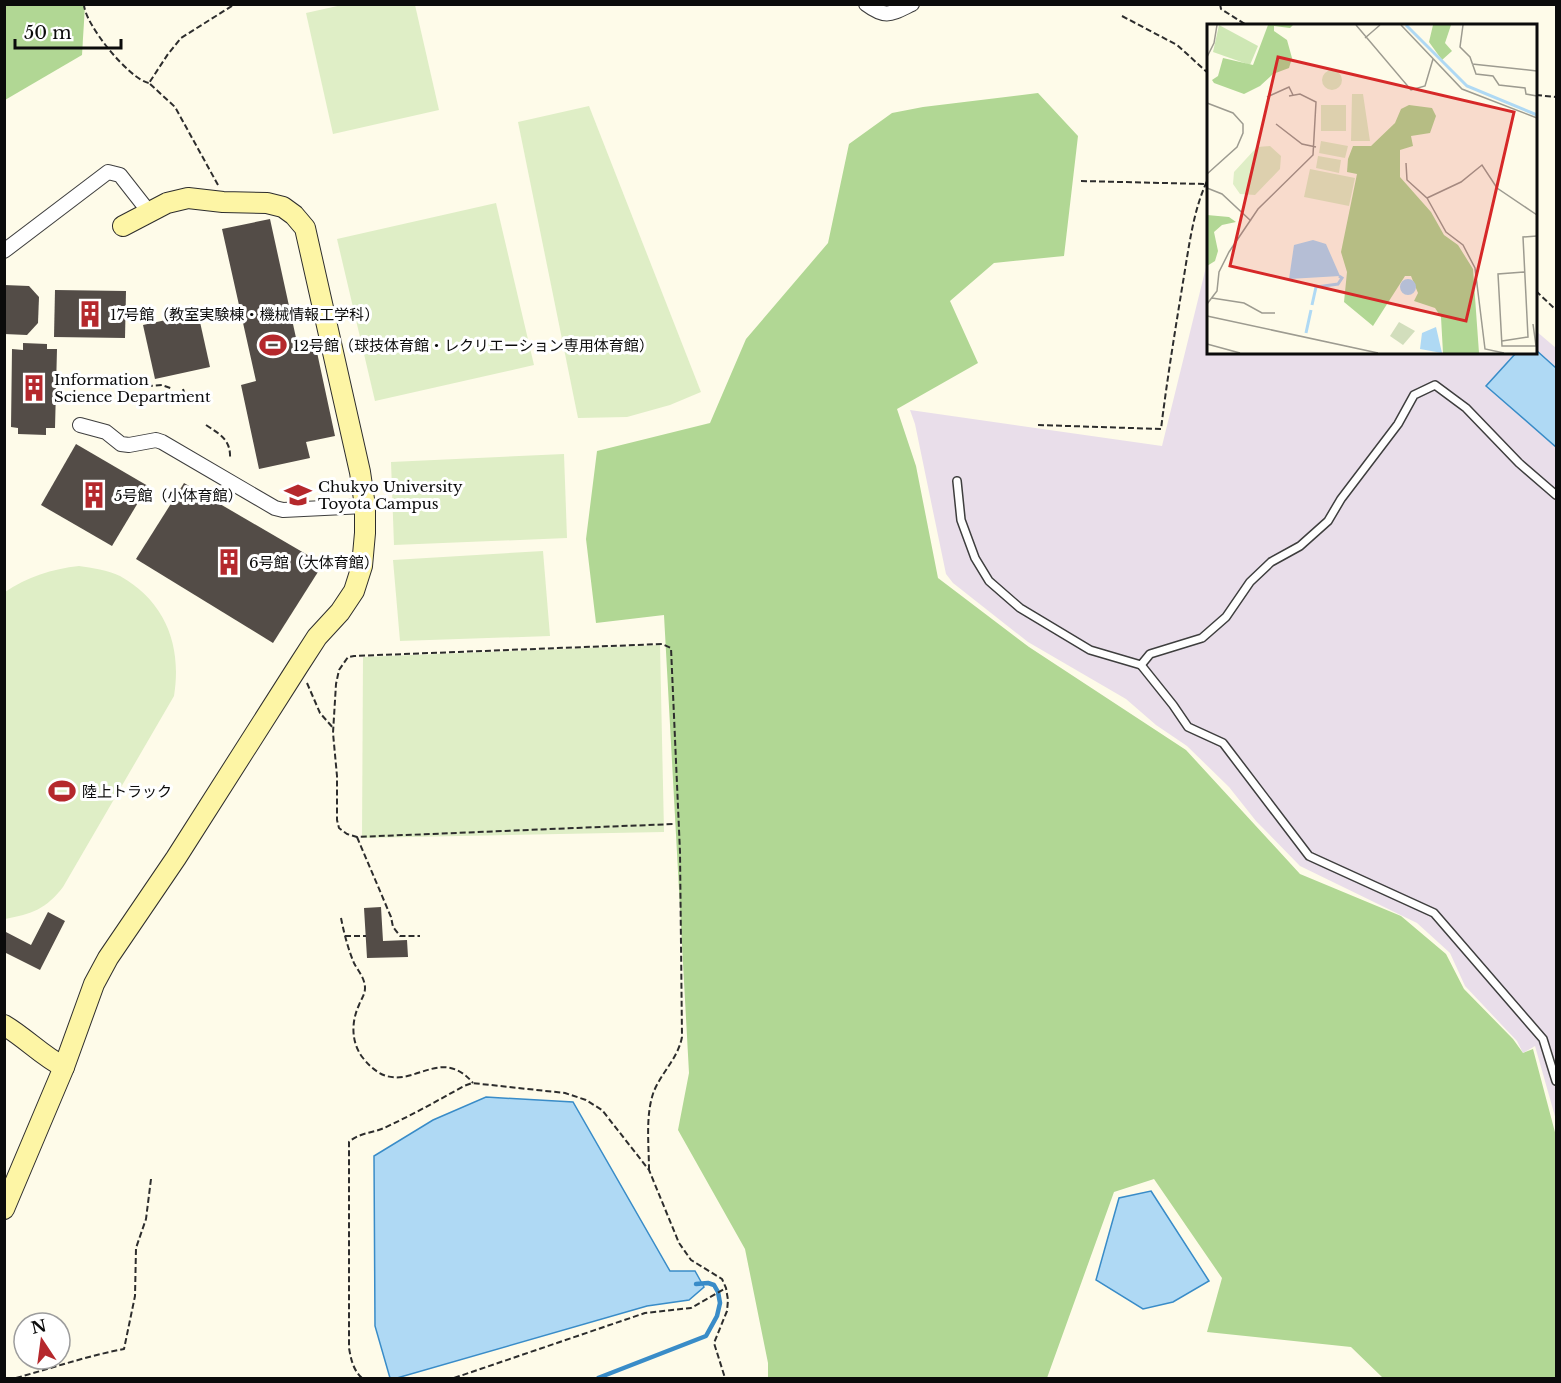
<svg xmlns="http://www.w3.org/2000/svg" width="1561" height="1383" font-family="'Libre Baskerville','Noto Sans JP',serif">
<rect width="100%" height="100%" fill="#fefbe9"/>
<path fill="#e9deea" d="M1208,259V352H1536V331L1556,348V1120L1535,1046L1523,1053L1517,1041L1465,986L1450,953L1417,923L1300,866L1256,821L1229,787L1187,746L1156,725L1126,699L1028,642L953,583L946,574L915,424L910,410L1162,446Z"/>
<g fill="#b1d794">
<path d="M5,4L85,5L82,55L5,100Z"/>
<path d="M1038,93L1078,136L1064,256L994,263L950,301L978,363L897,409L916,466L938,578L1029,647L1186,750L1300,874L1401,916L1446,954L1464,989L1513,1039L1523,1053L1533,1049L1556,1136V1378H1383L1351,1347L1207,1332L1222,1278L1154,1179L1114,1192L1047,1378H768V1363L745,1249L678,1130L689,1073L664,615L596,623L586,539L597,451L710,423L746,339L828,243L849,144L892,113L923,107Z"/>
</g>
<g fill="#dfeec6">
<path d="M342,5H415L439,110L333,134L306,13Z"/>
<path d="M589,106L701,392L670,405L627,417L578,418L518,122Z"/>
<path d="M496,203L534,365L375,401L337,239Z"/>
<path d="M564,454L567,538L394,545L391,462Z"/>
<path d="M543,551L550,636L400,641L393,560Z"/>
<path d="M79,566C92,568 108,570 120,576C166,602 182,646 174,696L63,887C46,909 32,914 5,919V592C27,577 52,569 79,566Z"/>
<path d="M660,645L664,832L362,838L363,657Z"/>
</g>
<g fill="#afd9f4" stroke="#398cc8" stroke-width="1.5">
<path d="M1536,350L1556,368V447L1486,386L1516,353L1536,352Z"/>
<path d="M486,1097L573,1102L670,1271H695L704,1287L689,1300L647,1306L397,1378H390L375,1326L374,1156L433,1120Z"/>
<path d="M1151,1191L1209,1281L1173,1302L1143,1309L1096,1280L1119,1198Z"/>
</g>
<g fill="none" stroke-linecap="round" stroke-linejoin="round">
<path stroke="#398cc8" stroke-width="4.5" d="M598,1378L706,1336L717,1316L720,1303L718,1292L714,1285L708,1283L696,1284"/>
</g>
<g fill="#534c47">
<path d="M270,219L298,347L315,343L335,436L306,442L310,458L259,469L241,385L256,381L222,229Z"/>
<path d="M4,285L29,286L39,297L38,323L27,335L4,334Z"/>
<path d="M55,290L126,291L125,338L54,337Z"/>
<path d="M198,313L210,367L155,379L143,325Z"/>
<path d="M23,343L47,344V349H57L55,428H46V435L18,434V428L11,427L12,349L23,350Z"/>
<path d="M76,444L148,486L112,546L41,505Z"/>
<path d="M184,483L323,564L273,643L136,559Z"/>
<path d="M381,907L383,941L407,940L408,957L367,958L364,908Z"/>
<path d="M48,912L65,921L40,970L4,952V931L31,945Z"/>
</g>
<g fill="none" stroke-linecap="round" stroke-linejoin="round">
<defs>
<g id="lane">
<path d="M957,481L961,520L975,558L989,581L1020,608L1090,650L1141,665L1150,654L1202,638L1226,617L1250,582L1271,562L1300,546L1328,521L1341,499L1398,424L1414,395L1435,385L1466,408L1519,463L1556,495"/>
<path d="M1141,665L1173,705L1188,727L1223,743L1309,856L1434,913L1543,1039L1556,1081"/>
</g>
<g id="street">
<path d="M866,4C886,19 891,14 912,4"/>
<path d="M4,251L108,172L120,175L149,212"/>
<path d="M80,425L106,432L121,444L129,445L156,440L162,442L275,508L283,510L365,506"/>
</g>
<g id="secondary">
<path d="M4,1025C26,1038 42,1056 64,1067"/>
<path d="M4,1209L64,1067L94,984L108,958L176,858L297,668L317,637L340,612L354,591L362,566L365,533V506L360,472L305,228L294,215L283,207L267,203L223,202L188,198L167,203L123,226"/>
</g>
</defs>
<use href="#lane" stroke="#3e3e3e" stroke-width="10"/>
<use href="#street" stroke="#3e3e3e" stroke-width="16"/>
<use href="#secondary" stroke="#2d2d2d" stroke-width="22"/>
<g stroke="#2d2d2d" stroke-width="2" stroke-dasharray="6 3" stroke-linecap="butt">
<path d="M84,4C84,24 130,80 149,83"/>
<path d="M1220,4L1221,9L1248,26"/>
<path d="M1122,16L1177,45L1208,73"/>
<path d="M1536,95L1556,97"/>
<path d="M1081,181L1204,184"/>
<path d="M218,185L175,107L149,83L168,54L181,38L235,4"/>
<path d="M1536,291L1556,310"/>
<path d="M138,384L148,386L162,385L173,389"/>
<path d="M183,389L186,398"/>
<path d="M206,425C221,435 231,440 230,459"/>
<path d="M1038,425L1161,429C1167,380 1175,331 1183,282C1189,247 1193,210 1208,179"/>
<path d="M307,683L320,713L334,729"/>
<path d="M357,837L391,917L393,927L400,936H420"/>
<path d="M341,918C344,933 348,949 354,963C358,971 365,978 365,988C365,995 361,999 359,1005C351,1022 351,1043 363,1058C403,1109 435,1038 473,1083"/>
<path d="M345,936H366"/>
<path d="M649,1170C649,1145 645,1115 654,1091C662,1072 678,1058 682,1037L680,852L671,648L662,644L354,656L348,657L339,670L336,684L333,733L337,776V820L339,828L347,834L357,837L673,824"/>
<path d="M16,1378C52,1368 87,1356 124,1349L135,1296L136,1248L146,1219L151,1179"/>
<path d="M362,1378C353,1370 351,1359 349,1348V1142C358,1133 373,1133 384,1128C412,1115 437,1101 464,1086L472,1083L565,1093L586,1100L602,1110L649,1170L679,1243L691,1260L722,1279L726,1288L728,1300L727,1311L714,1343L725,1378"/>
<path d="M454,1378L645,1313L691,1308L726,1288"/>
</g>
<use href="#lane" stroke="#fff" stroke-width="7"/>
<use href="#street" stroke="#fff" stroke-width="14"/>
<use href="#secondary" stroke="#fdf5a5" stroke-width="20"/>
</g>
<defs>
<symbol id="building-bare" viewBox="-9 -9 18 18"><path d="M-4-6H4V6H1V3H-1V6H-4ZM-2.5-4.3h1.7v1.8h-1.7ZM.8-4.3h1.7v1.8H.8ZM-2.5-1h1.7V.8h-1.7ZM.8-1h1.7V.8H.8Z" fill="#b5282c" stroke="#fff" stroke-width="2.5" paint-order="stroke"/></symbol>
<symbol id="stadium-bare" viewBox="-9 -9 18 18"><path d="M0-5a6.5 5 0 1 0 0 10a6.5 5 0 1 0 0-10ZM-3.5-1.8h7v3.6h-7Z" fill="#b5282c" stroke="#fff" stroke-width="2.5" paint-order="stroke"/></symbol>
<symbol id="university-bare" viewBox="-9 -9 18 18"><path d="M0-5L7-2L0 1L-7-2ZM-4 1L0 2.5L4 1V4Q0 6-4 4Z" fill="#b5282c" stroke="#fff" stroke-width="2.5" paint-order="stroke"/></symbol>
</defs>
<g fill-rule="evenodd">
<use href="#building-bare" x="71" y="295" width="38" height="38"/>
<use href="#stadium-bare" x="254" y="326" width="38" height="38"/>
<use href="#building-bare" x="15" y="369" width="38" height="38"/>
<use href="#building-bare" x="75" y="476" width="38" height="38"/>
<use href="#university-bare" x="279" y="476" width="38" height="38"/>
<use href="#building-bare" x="210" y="543" width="38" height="38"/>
<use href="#stadium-bare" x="43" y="772" width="38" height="38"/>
</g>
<g text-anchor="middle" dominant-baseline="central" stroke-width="6" stroke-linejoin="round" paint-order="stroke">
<g font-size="15" fill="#0b0b0b" stroke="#fff" text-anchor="start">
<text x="110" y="314">17号館（教室実験棟・機械情報工学科）</text>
<text x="293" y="345">12号館（球技体育館・レクリエーション専用体育館）</text>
<text x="54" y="379">Information<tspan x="54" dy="17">Science Department</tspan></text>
<text x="318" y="486">Chukyo University<tspan x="318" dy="17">Toyota Campus</tspan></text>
<text x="114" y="495">5号館（小体育館）</text>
<text x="249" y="562">6号館（大体育館）</text>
<text x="82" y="791">陸上トラック</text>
</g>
</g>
<g transform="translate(1207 24)">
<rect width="330" height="330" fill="#fefbe9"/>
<path d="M12,1L51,22L43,41L6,28Z" fill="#cee7b4"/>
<path d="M61,1H86L83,4L67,2V7L80,16L85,34L82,44L66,50L53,62L37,70L7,59L5,56L11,52L16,34L46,41ZM226,1H244L238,19L245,27L235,36L222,18ZM202,81L225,84L229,92L223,109L204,112L206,122L193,126V153L224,188L237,211L251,221L266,245L272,329H236L234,293L228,284L207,277L211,269L204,252H198L166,302L137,278L140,248L134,228L150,150L140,148L141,135L146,122H164L188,99L194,85ZM0,191L22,193L29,198L15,201L7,208L11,227L8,237L0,242Z" fill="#b1d794"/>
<path d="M192,298L208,307L196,321L183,312Z" fill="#d2debc"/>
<path d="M115 56a10 10 0 1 1 20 0a10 10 0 1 1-20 0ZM145,70H156L163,117H144ZM114,81H139V107H114ZM114,117L141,122L138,134L112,129ZM63,122L74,132L73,145L48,171L33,170L26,160L27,148L50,123ZM111,132L134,136L132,149L109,144ZM103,145L148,154L142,182L97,173Z" fill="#dfeec6"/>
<path d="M106,216L119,220L133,252L82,255L87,221ZM193 263a8 8 0 1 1 16 0a8 8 0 1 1-16 0ZM229,303L235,329L213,325L215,309Z" fill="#afd9f4"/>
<path fill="none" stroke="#afd9f4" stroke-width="3" d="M199,1L260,62L330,91M105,281L109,263L131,260L135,254L132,252M99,309L104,286"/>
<path fill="none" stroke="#9d9b90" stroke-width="1.5" d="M149,1L204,66L218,62L226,35M194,1L255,65L330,94M256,1L253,23L263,33L269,50L286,52L292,61L318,64L319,70L330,72M158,14L173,1M0,33L7,19L10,1M265,40L330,47M60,73L82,63L86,71M0,79L26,89L36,100V109L30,123L0,150M69,100L95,120L109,123M199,139L200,156L220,174L254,158L275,141L290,164L330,191M0,164L15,170L44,197M220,174L239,208L256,221L268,244L278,325L297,329M317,248L291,250L295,322H330M5,274L37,279L55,289H68M0,280L10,267L12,248L22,228L51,185L106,131L109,78L93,70L82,72M0,292L171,329M326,300L329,322M295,317L321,313L316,213L330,212M0,320L33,329"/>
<path fill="#d62828" fill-opacity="0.15" stroke="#d62828" stroke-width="3" d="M71,33L307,88L259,297L23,242Z"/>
<rect width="330" height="330" fill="none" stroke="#0b0b0b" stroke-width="3"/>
</g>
<rect width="1561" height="1383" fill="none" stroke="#0b0b0b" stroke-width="12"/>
<g transform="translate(42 1341) rotate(347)"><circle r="28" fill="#ffffff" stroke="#9d9d9d" stroke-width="1.5"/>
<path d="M0-4.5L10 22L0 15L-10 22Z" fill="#b5282c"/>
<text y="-9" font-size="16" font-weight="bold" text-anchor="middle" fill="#0b0b0b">N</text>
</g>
<path d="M15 39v9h106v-9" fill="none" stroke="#0b0b0b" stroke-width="3"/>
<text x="24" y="39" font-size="18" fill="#0b0b0b" stroke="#ffffff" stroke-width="4.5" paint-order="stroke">50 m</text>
</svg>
